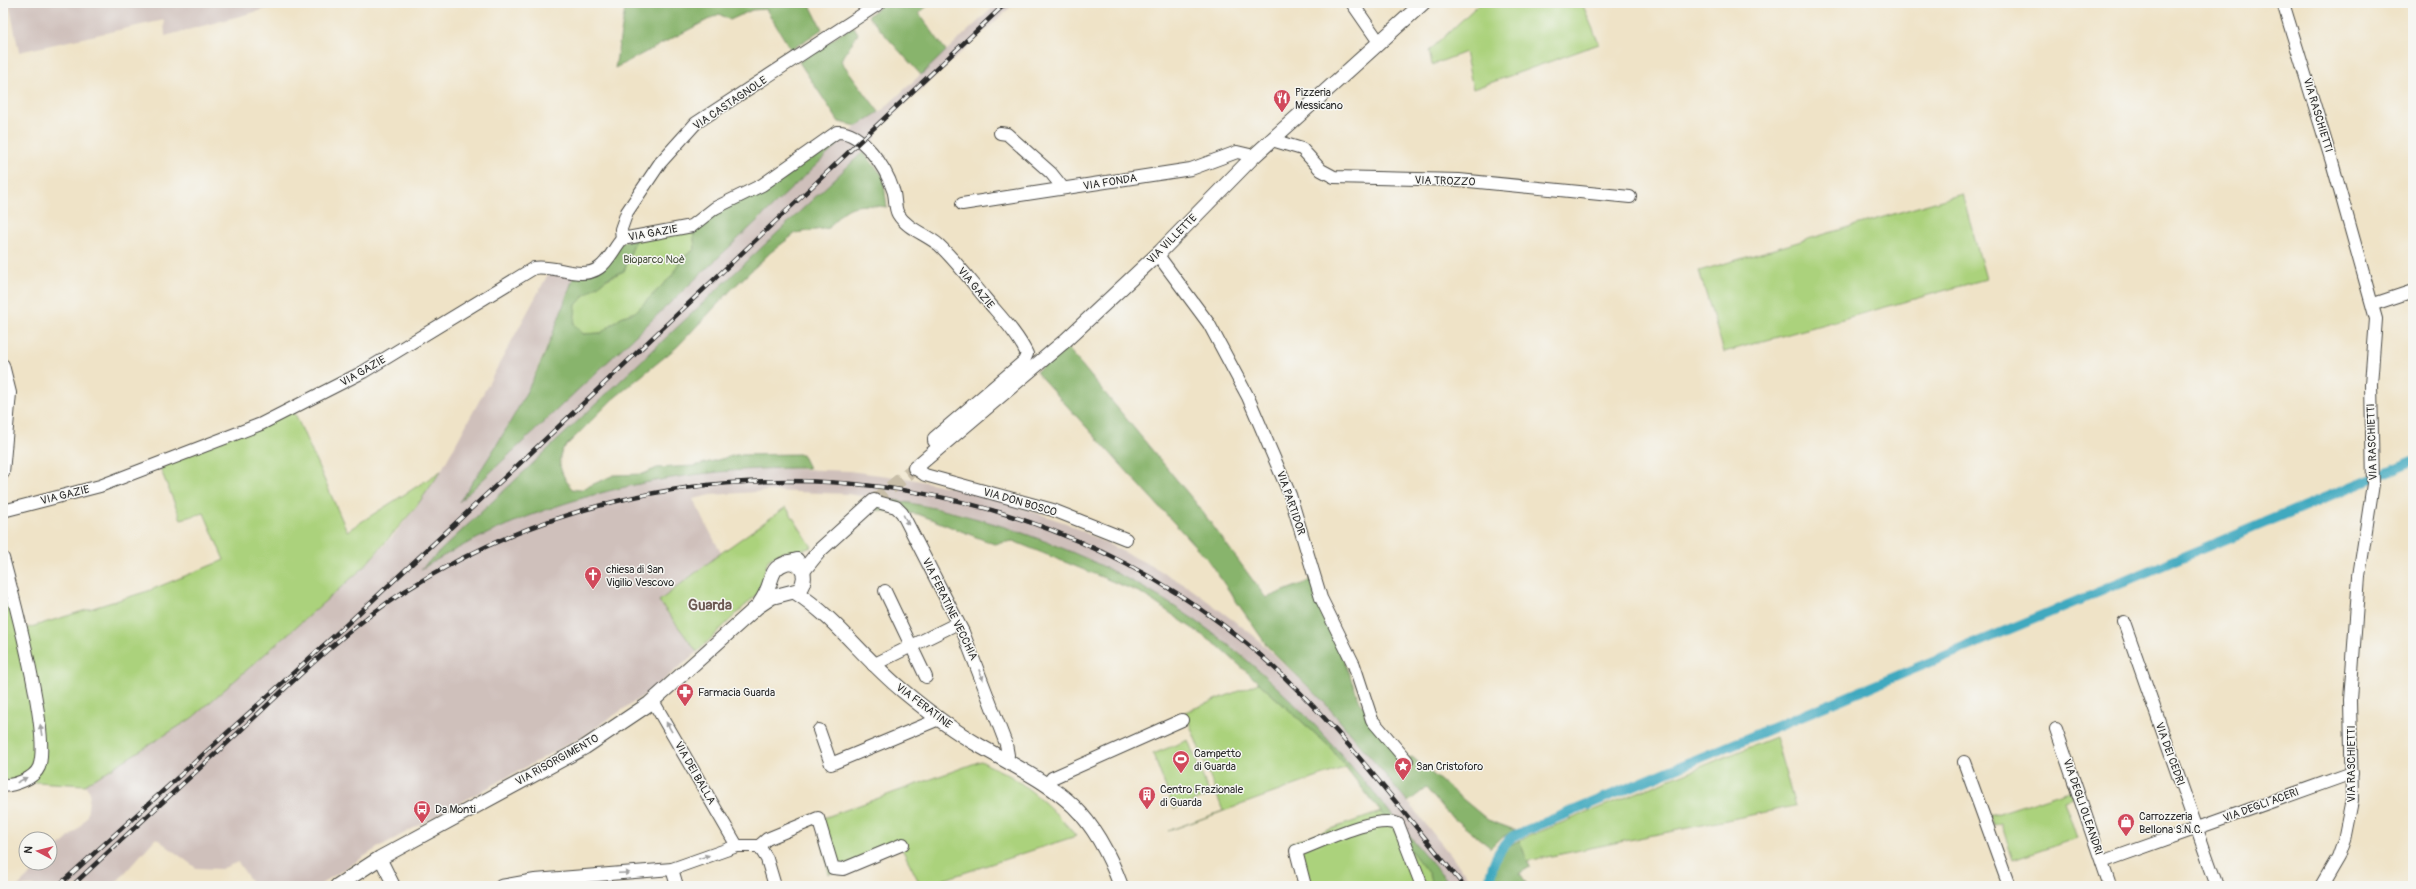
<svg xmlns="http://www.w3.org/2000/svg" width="2416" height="889" font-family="Pangolin,sans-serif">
<rect width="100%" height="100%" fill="#f6f6f2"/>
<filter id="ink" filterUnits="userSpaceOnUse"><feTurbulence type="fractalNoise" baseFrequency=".025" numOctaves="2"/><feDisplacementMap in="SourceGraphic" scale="8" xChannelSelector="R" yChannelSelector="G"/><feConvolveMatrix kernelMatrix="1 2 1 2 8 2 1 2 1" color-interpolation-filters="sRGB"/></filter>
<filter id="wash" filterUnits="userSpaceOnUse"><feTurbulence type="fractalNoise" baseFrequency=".012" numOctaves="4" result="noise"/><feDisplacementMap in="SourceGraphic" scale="16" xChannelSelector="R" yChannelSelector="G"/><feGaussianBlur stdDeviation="0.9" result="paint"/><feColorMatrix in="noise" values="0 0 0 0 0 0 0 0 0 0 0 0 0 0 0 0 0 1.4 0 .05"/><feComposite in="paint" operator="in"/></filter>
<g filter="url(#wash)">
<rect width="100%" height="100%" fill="#efe3c7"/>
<g fill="#cfc0bb">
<path d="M9,3H289L165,36L164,20L19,52Z"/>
<path d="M998,3H1015L880,127L874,142L423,567L476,538L550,507L628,485L708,472L768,468L849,471L911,479L969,491L1008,503L1066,523L1156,568L1190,588L1253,635L1324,702L1369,753L1475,886H1451L1307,717L1267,677L1238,652L1177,608L1144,588L1057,545L963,514L924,505L847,494L769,491L711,495L693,499L721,553L659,601L697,652L652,690L585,735L379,847L318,886H254L238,862L221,869L196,868L156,838L113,886H18L42,863H50V855L80,827L87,816L90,792L85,785L192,718L363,568L393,536L416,507L441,471L552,267L575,273L555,328L525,395L488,460L461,500L857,126L880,112Z"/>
</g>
<g fill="#abd27c" stroke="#6b7e54">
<path d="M1480,3H1582L1599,44L1473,89L1465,52L1432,65L1429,51Z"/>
<path d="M1962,194L1986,279L1724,352L1699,271Z"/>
<path d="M693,227L695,249L681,259L672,276L635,312L621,317L601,333L583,334L574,324C575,319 574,311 576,305C582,291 610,277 624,271L636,238Z"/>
<path d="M293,409L347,531L441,471L416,507L363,568L192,718L85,785L3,780V566L18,631L148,591L224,560L204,513L181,519L160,468Z"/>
<path d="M786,507L812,547L799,551L782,552L768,560L758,593L697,652L659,601L721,553Z"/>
<path d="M1259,683L1330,747L1346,767L1168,831L1223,811L1185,712Z"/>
<path d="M1775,737L1795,806L1527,861L1519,840Z"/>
<path d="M1188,740L1210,795L1174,809L1153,754Z"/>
<path d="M981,761C991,767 1002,771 1012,777C1037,794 1057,813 1076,836L924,886H921L901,847L829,874L818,820Z"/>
<path d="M2069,790L2072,797L2064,800L2077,838L2013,860L2001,823L1993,825L1990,816Z"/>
<path d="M1381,812L1429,874L1432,886H1306L1290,843Z"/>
</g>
<g fill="#88b46c" stroke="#5a704c">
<path d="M626,3H809L822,29L791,50L766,9L752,10L730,20L719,14L615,68Z"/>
<path d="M885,3H931L919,13L946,51L921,75L868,16Z"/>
<path d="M853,26L858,33L841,61L879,112L857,126L839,122L799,62Z"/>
<path d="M846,137L459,502C492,455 522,406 545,353C556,327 565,300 575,273L585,275L622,242L636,238L624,271L608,278L583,297L576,305L574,324L583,334L601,333L621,317L635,312L672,276L681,259L695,249L693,227L837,138Z"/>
<path d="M863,152L883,176L887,207C858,204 848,202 829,228L796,233L771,252L732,289L677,347L613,399L563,449C555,463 563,477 572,489L580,490L614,475L643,474L657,468L694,466L736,455L802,454L809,468C671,467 540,497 421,569Z"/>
<path d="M1066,346L1196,503L1266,598L1312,580L1360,702L1407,758L1412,757L1488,820L1515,830L1501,838L1491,848L1447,813L1426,788L1408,802L1324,702L1268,647L1207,559L1036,372Z"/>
<path d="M887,499C1029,522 1160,580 1266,677C1335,739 1391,816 1451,886H1432L1429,874L1330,747L1218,646L1141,593L1013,541L994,544L918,514L875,510Z"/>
<path d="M1519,840L1530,867L1520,873L1528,886H1491C1495,862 1496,852 1519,840Z"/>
</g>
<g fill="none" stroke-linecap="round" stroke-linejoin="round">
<path stroke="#3fa9bf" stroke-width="10" d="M1489,886C1491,865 1497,850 1513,836L2413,461"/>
</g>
</g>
<g filter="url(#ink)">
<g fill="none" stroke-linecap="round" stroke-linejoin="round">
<path stroke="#c8bea8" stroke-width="14" stroke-dasharray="14 7" stroke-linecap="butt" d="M874,501L915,468"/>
<defs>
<g id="minor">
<path d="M1352,3L1379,42"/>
<path d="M2283,3L2332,162L2376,319L2371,384L2373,484L2359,576L2350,700L2352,800L2344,840L2338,857L2321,886"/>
<path d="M1000,133L1007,134L1051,173L1063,188"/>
<path d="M1272,140L1302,149L1321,170L1334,177L1459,180L1630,197"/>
<path d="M962,204L1191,169L1237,152L1254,156"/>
<path d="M622,239L621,229L627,212L660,163L696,123L880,3"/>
<path d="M1161,251L1160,258L1209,324L1248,397L1290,495L1321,598L1354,665L1372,720L1407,761"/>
<path d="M2374,304L2413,291"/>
<path d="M3,365L10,393L3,473"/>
<path d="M915,468L925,475L1053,510L1126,539"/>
<path d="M874,501L896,507L902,513L963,632L1006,744L1008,755L1006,760"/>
<path d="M3,511L100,486L261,424L363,372L534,268C554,264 581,281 599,268C609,261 614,248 622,239L692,226L715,208L762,185L837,132C862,131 886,168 893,190C896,197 894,207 898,214C907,229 926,234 939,245C956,261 970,280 985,298C1000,316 1017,333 1027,354L1024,361L934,438V441L939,446"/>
<path d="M3,558C13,595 51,736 39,767C34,779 15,785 3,786"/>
<path d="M885,591L926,677"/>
<path d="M2124,622L2217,886"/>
<path d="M873,665L952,626"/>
<path d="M653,701L737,846"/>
<path d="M2056,729L2110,886"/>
<path d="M819,730L831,764L939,719"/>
<path d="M1964,762L2009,886"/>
<path d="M1047,784L1052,778L1182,720"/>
<path d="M759,846L767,839L818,818L833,868L843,869L903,844"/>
<path d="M759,846L767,859L775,886"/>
<path d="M380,858L394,886"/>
<path d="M2102,862L2352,773"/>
<path d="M672,869L677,886"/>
<path d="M501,886L535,880L672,869L737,846H759"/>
<path d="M1305,886L1296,851C1319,843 1375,814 1398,824L1422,886"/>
</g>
<g id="tertiary">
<path d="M915,468L1066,340L1161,251L1254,156L1423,3"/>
<path d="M803,571L820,550L874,501"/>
<path d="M795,592C836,618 864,659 902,690C926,710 952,730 980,746C1055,789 1089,800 1121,886"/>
<path d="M760,603C778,578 763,567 797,560"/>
<path d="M337,886L380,858L585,747L649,704L757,607L772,597L799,590C808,578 804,564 789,562"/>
</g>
</defs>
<use href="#minor" stroke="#484742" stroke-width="14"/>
<use href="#tertiary" stroke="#484742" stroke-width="16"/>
<use href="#minor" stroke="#fff" stroke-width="12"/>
<use href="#tertiary" stroke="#fff" stroke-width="14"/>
<defs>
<g id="rail">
<path d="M58,886L345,626L517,466L1006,3"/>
<path d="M72,886C127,834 183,784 239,732C291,683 344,630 405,591C664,426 1008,449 1246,643C1330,712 1395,803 1464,886"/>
</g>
</defs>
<use href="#rail" stroke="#2b2b2b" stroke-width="4.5"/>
<use href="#rail" stroke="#f6f6f2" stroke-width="3" stroke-dasharray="9" stroke-linecap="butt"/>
</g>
<defs><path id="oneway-solid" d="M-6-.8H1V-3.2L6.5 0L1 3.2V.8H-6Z"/></defs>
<g fill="#a0a0a0">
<use href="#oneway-solid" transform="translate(906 520) rotate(62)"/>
<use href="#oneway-solid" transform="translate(981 675) rotate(69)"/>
<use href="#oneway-solid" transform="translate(669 727) rotate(-120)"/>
<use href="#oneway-solid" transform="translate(41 730) rotate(-98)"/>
<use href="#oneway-solid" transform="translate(22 780) rotate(-27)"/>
<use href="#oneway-solid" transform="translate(704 857) rotate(-19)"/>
<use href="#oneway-solid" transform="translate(624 873) rotate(-3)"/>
</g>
</g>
<defs>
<symbol id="restaurant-pin" viewBox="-11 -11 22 30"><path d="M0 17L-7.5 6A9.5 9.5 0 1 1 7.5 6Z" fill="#d1495b" stroke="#f6f6f2"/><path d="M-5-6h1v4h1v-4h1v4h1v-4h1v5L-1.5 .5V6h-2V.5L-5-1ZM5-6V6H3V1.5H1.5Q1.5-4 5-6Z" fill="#fff"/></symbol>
<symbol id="church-pin" viewBox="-11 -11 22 30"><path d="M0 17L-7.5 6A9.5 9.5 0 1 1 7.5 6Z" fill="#d1495b" stroke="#f6f6f2"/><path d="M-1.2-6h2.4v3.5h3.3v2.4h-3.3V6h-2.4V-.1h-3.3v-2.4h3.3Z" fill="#fff"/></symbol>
<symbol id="pharmacy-pin" viewBox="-11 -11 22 30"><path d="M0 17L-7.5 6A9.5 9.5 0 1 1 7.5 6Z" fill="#d1495b" stroke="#f6f6f2"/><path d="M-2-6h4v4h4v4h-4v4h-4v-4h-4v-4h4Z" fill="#fff"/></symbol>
<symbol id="stadium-pin" viewBox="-11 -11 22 30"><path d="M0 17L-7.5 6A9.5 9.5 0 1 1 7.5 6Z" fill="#d1495b" stroke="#f6f6f2"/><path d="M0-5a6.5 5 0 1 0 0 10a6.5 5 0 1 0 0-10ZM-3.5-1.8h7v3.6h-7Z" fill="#fff"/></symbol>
<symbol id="sight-pin" viewBox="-11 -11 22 30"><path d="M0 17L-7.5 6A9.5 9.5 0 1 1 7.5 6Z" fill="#d1495b" stroke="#f6f6f2"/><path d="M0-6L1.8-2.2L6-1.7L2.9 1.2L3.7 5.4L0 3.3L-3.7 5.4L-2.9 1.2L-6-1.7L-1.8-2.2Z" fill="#fff"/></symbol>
<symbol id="building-pin" viewBox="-11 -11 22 30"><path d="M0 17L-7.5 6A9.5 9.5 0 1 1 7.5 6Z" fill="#d1495b" stroke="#f6f6f2"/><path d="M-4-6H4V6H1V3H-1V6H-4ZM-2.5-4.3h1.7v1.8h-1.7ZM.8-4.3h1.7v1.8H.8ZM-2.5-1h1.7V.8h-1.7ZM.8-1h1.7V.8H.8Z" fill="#fff"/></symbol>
<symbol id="bus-pin" viewBox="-11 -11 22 30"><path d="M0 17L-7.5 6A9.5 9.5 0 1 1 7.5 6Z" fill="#d1495b" stroke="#f6f6f2"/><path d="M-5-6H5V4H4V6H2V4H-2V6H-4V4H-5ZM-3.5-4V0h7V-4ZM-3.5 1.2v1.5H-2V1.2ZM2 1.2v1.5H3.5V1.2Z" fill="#fff"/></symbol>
<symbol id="shop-pin" viewBox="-11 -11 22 30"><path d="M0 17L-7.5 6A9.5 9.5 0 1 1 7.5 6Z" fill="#d1495b" stroke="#f6f6f2"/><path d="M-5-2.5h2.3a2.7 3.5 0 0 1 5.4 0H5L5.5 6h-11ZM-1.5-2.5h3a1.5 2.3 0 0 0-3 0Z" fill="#fff"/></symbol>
</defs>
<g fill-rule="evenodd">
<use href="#restaurant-pin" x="1272" y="88" width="20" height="27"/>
<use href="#church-pin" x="583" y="565" width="20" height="27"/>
<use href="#pharmacy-pin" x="675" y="682" width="20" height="27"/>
<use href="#stadium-pin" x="1171" y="749" width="20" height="27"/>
<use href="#sight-pin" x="1393" y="756" width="20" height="27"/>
<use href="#building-pin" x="1137" y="785" width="20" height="27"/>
<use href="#bus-pin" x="412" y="799" width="20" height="27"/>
<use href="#shop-pin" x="2116" y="812" width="20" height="27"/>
</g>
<g text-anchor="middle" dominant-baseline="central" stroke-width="3" stroke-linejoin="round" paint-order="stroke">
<g font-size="11" fill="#2b2b2b" stroke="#f6f6f2" text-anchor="start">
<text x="1295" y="92">Pizzeria<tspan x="1295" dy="13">Messicano</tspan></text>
<text x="606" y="569">chiesa di San<tspan x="606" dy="13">Vigilio Vescovo</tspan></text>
<text x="698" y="692">Farmacia Guarda</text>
<text x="1194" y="753">Campetto<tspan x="1194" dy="13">di Guarda</tspan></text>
<text x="1416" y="766">San Cristoforo</text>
<text x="1160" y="789">Centro Frazionale<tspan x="1160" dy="13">di Guarda</tspan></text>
<text x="435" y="809">Da Monti</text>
<text x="2139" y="816">Carrozzeria<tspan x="2139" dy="13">Bellona S.N.C.</tspan></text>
</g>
<g font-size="11" fill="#2b2b2b" stroke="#f6f6f2">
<text transform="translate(730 103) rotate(-34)">VIA CASTAGNOLE</text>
<text transform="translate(2318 115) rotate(73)">VIA RASCHIETTI</text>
<text transform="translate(1445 181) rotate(2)">VIA TROZZO</text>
<text transform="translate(1110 182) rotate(-9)">VIA FONDA</text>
<text transform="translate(653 233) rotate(-10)">VIA GAZIE</text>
<text transform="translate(1172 239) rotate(-45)">VIA VILLETTE</text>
<text transform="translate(976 288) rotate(50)">VIA GAZIE</text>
<text transform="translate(363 371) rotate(-30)">VIA GAZIE</text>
<text transform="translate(2372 442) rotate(-92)">VIA RASCHIETTI</text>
<text transform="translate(65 495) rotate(-14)">VIA GAZIE</text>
<text transform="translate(1020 502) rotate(16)">VIA DON BOSCO</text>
<text transform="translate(1291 503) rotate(71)">VIA PARTIDOR</text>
<text transform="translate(950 609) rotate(64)">VIA FERATINE VECCHIA</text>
<text transform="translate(924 706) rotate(37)">VIA FERATINE</text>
<text transform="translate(2170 754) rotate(70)">VIA DEI CEDRI</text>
<text transform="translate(557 760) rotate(-29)">VIA RISORGIMENTO</text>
<text transform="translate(2351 764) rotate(-90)">VIA RASCHIETTI</text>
<text transform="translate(695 773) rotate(60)">VIA DEI BALLA</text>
<text transform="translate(2261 805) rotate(-20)">VIA DEGLI ACERI</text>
<text transform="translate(2083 807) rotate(71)">VIA DEGLI OLEANDRI</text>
</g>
<g font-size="11" fill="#4b553f" stroke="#f6f6f2">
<text x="654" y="259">Bioparco Noè</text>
</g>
<g font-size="15" font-weight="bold" fill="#6c5a53" stroke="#f6f6f2">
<text x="710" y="605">Guarda</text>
</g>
</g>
<rect width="2416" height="889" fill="none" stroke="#f6f6f2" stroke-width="16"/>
<g transform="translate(38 851) rotate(277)"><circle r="19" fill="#f6f6f2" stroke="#a5a5a2"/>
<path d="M0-3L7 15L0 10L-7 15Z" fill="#d1495b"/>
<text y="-6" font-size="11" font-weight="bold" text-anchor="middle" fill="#2b2b2b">N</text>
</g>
</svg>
